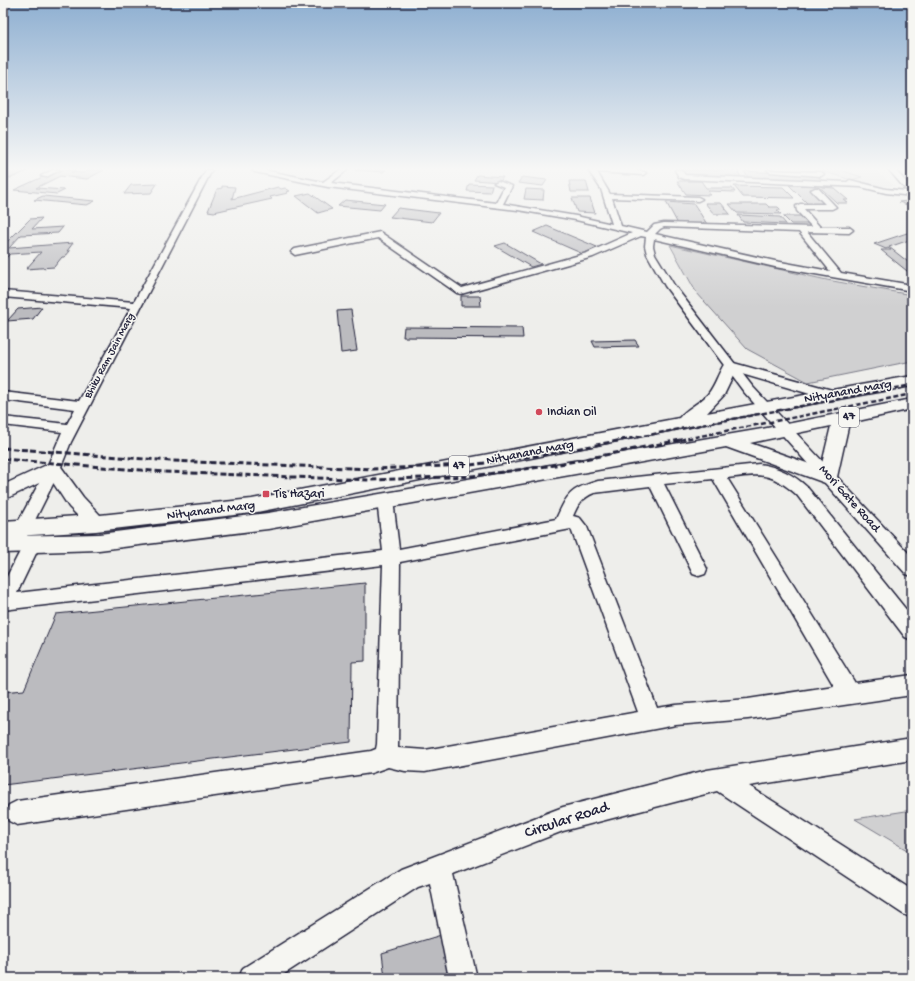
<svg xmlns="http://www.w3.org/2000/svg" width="915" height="981" font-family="'Gochi Hand',sans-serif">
<rect width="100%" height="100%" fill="#eeeeeb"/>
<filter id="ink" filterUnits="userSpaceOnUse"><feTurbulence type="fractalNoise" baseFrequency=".025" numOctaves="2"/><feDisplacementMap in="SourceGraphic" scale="8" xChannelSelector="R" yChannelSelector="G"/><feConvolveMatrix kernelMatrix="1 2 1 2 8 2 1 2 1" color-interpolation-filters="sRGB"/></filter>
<g filter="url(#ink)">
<path fill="#dfdfde" d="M816,170H879L880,171H876L895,186H871Z"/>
<g fill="#d0d0d1" stroke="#797986">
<path d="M819,170H840L862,177L851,180Z"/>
<path d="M670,245L827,280L912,295V361L808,382L747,349L696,292Z"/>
<path d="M912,810V853L855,819Z"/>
</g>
<g fill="#bbbbbf" stroke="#22223b">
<path d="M8,170H30L11,178L3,177V172Z"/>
<path d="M58,170H76L71,172L83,173L89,170H104L87,179L60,176L36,188L65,190L57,194L14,190Z"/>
<path d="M355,170H386L383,172Z"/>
<path d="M681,170H737L742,179L683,176Z"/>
<path d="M744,171L817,175L824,183L749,179Z"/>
<path d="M477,175L503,177L500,182L474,180Z"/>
<path d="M522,177L547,180L543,186L518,183Z"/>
<path d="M569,181H586L589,192H571Z"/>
<path d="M677,181H701L706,188H732L735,192L708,191L710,195L686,194Z"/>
<path d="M157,184L151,193L124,194L131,185Z"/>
<path d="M469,184L492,185L490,192L467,191Z"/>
<path d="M789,185H819L822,187L834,188L848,200H844L848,203H837L822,189H810L827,205H809Z"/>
<path d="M222,186L235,187L232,199L278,187L281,189L285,188L290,191L286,192L288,193L270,197L272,199L214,212L208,211L217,189L222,188Z"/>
<path d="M734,186L783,187L794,198L743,197Z"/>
<path d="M526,189L544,190L543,200L524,199Z"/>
<path d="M310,193L332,209L318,213L296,196Z"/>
<path d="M43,196L95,201L87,205L34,200Z"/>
<path d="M572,198H590L595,213L577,212Z"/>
<path d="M345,200L385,204L380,210L338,206Z"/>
<path d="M908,201L912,203V207L899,202Z"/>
<path d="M666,202L694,204L707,224H678Z"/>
<path d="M705,203H721L730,214H714Z"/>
<path d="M729,204H766L769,207H778L781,210H777L781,214L737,213Z"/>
<path d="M398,208L439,213L432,222L390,217Z"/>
<path d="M738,215L780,217L786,224L743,222Z"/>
<path d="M783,216H803L812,224H791Z"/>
<path d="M42,218L32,229L63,227L58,233L21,235L9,248L73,243L67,251H70L65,257H62L54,267L26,269L41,252L10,254L3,261V246L30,219Z"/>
<path d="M547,226L597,247L583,254L533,232Z"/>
<path d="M910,232L912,233V239L889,247L912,265V275L881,250H891L888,248L886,249L874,244Z"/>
<path d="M505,243L541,264L531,267L495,246Z"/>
<path d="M461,296H480L481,306H461Z"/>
<path d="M42,307L33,319L7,321L18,309Z"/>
<path d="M351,310L357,351L341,353L337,311Z"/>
<path d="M404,327L522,328L523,338L403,337Z"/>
<path d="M635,340L639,346L595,347L592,341Z"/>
<path d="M365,583V661L352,662L351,742L3,785V692L24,690L56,614Z"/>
<path d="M451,932L459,978H385L382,953Z"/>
</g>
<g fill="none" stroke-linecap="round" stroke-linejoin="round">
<defs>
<g id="minor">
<path d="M52,170H60L46,177L41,176Z"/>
<path d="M206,170H212L71,442L59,472L24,542L18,543L12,542L10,537L45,472L62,432L3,425V417L67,424L75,409L3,400V392L79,401L131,308L3,297V291L134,302Z"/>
<path d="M252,170H264L323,182L340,170H347L331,183L496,203L504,187L494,183L498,181L512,186L503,204L576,216L612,224L601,189L588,170C599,170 639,167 646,173L643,175L597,172L610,194L698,197L702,199L698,201L612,198L621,226L647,232L654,225L664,223L812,227L797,211L796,206L800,204H825L811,190L815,188H818L836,207L832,209H804L820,227H849L853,230L849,233L807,232L841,273L912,285V291L775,267L654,239L653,246L655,254L674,285L752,386L912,557V576L906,574L744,392L665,286L647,254L645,246L646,237L641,236L593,257L461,294L457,293L378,238L295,255L291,252L295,249L380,232L462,288L587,253L632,233L576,220L518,210L328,187L255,172ZM664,227L799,232L830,271L775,261L655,234L660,229Z"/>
<path d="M675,170H681L685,175L847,182L850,180L886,189L907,191L889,170H895L912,188V196L886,193L861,187L684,179L679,177Z"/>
<path d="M767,170L821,172L824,174L821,176L770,172Z"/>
<path d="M759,464C778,467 793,474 807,487L912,617V640L905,637L797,495C770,471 760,474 727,478L855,683L912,675V695L748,719L676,725L425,772L405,771L388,767L371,773L17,825L9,821L5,813L9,805L17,801L371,751L376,749L377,744L383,565L3,610V584L26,540L32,538L38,540L40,545L17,593L383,551L377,500L380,496L385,494L390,496L393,500L399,549L556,519C568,493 570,489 598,481ZM713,479L834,686L748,699L676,705L657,708L587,527L580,518L573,516C578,504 582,498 594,493L650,486L693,574L699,576L705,574L707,569L664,484ZM571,529L638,712L425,750L398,748L400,562Z"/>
<path d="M912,738V760L749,786L912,890V918L903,914L717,791L563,831L453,874L477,978H449L430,883L418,887L278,978H239L243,968L401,869L563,807L707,770Z"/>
</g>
<path id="major" d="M730,362L832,390L912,376V386L754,414L252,513L96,531L15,536L99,534L268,513L762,429L912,399V409L849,423L837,477L835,482L828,484L726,447L268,529L99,550L3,553V521L78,516L69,507L50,478L3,500V485L53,462L59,464L83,497L100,515L252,499L679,418C687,408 700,403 708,394C716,384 718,373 725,363ZM735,372L810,394L707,413L724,395ZM831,426L821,468L750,443Z"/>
</defs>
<use href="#minor" stroke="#22223b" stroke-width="3"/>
<use href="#major" stroke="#22223b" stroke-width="3"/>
<use href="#minor" fill="#f6f6f2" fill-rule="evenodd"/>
<use href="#major" fill="#f6f6f2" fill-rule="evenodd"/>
<g stroke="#22223b" stroke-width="2.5" stroke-dasharray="5 2.5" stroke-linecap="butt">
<path d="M622,440L912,385"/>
<path d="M680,440L912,394"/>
</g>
<g stroke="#22223b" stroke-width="3" stroke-dasharray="6 3" stroke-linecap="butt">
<path d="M3,448L171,461L373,469L470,465L550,454L627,439"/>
<path d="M3,459L164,472L371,480L472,476L555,465L685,439"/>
</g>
</g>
</g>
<linearGradient id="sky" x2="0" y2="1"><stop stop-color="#8eafd1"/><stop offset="0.55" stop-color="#f7f7f6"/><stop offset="1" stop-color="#f7f7f6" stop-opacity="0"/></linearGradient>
<rect width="915" height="307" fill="url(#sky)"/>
<g fill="#d1495b" stroke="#f6f6f2" stroke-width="1.5">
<circle cx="539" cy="412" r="4"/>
<rect x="262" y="490" width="8" height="8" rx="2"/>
</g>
<g text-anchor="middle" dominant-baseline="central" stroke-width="3" stroke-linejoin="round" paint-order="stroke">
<g font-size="11" fill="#22223b" stroke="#f6f6f2">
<text transform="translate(110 356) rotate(-62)">Bhiku Ram Jain Marg</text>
</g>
<g fill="#f6f6f2" stroke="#626272" stroke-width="1">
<rect x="839" y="407" width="20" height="20" rx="3"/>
<rect x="449" y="456" width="20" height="20" rx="3"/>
</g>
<g font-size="12" font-weight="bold" fill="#22223b">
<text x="849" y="417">47</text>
<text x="459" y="466">47</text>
</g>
<g font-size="13" fill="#22223b" stroke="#f6f6f2">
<text transform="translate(848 392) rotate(-10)">Nityanand Marg</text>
<text transform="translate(530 453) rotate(-11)">Nityanand Marg</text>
<text transform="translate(849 499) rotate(48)">Mori Gate Road</text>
<text transform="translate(211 511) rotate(-7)">Nityanand Marg</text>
</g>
<g font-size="13" fill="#22223b" stroke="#f6f6f2" text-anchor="start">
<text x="547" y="412">Indian Oil</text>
<text x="274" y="494">Tis Hazari</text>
</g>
<g font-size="16" fill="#22223b" stroke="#f6f6f2">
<text transform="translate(567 821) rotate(-18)">Circular Road</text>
</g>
</g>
<rect width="915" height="981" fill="none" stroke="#f6f6f2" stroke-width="16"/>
<rect x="8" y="8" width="899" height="965" fill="none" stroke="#22223b" stroke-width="1.5" filter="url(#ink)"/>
</svg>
